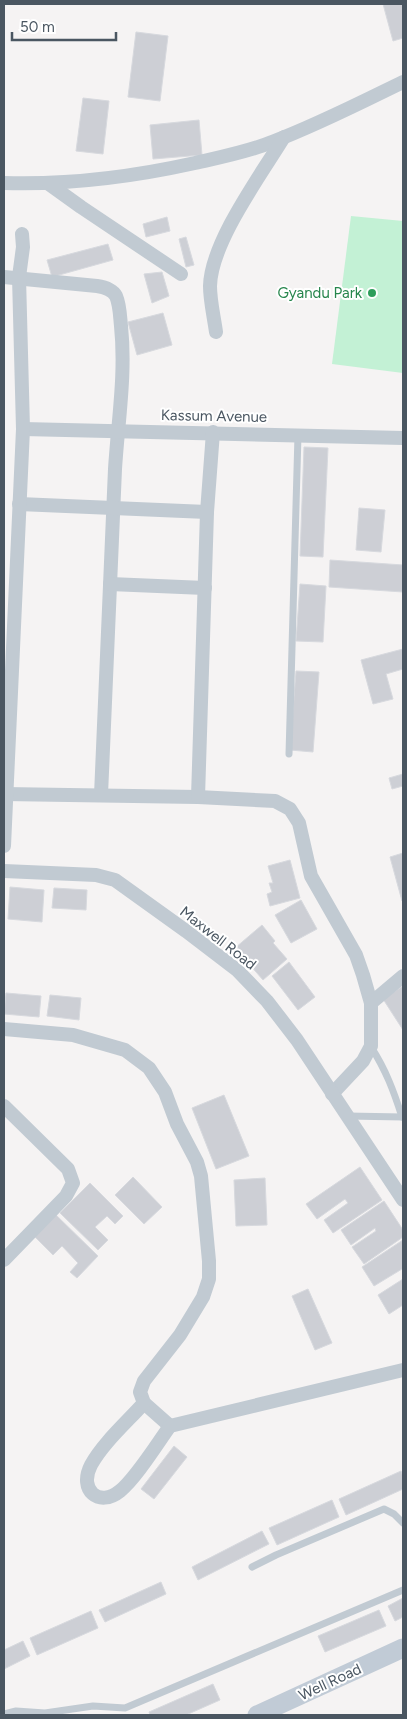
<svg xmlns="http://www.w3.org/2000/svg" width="407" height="1719" font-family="Figtree,sans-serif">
<rect width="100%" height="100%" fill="#f5f3f3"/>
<path fill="#c3f1d5" d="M351,216L403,221V373L332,364Z"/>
<g fill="#cdcfd5" stroke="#d7d9de">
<path d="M383,4H403V38L393,41Z"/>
<path d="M136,32L168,36L160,101L128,97Z"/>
<path d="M83,98L109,101L103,154L76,151Z"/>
<path d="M199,120L202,155L153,159L150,125Z"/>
<path d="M167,217L170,231L146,237L143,224Z"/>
<path d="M186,237L194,265L186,267L179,239Z"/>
<path d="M108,244L113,260L52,277L47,260Z"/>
<path d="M162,272L169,296L152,303L144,274Z"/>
<path d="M163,313L172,345L137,355L128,322Z"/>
<path d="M304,447L328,448L323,557L300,556Z"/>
<path d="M359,508L385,510L381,552L356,550Z"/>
<path d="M330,560L403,565V592L329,587Z"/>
<path d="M300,584L326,586L323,642L296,641Z"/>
<path d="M403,649V669L386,674L393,699L373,704L361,660Z"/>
<path d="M296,671L319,672L313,752L290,750Z"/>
<path d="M403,774V786L392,789L389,778Z"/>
<path d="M403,853V901H402L390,857Z"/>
<path d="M290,860L300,898L270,906L267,894L272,892L269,883H273L268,866Z"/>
<path d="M10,887L44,890L42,922L8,919Z"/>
<path d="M54,888L87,890L86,910L52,908Z"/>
<path d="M301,900L317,929L291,943L275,915Z"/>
<path d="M262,925L275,941L273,943L287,959L263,980L235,948Z"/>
<path d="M289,962L315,997L298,1010L272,976Z"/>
<path d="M403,986V1030L383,999Z"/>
<path d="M6,993L41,996L39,1017L4,1014Z"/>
<path d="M50,995L81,998L79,1020L47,1016Z"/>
<path d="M224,1095L249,1156L216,1169L192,1108Z"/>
<path d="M360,1167L382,1200L333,1233L324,1220L348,1203L345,1199L317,1219L306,1204Z"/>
<path d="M133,1177L162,1207L144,1224L115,1195Z"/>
<path d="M265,1178L267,1225L236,1226L234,1180Z"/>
<path d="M90,1183L123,1216L115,1224L107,1216L95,1227L108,1240L98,1250L60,1213Z"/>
<path d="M384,1201L403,1230V1237L364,1264L352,1247L376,1231L375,1228L351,1245L341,1230Z"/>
<path d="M54,1213L98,1256L77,1278L70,1272L78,1263L62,1246L53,1255L33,1235Z"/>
<path d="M403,1240V1270L402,1269L374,1286L362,1267Z"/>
<path d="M403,1279V1305L389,1314L378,1295Z"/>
<path d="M308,1289L332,1343L315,1350L292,1296Z"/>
<path d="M174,1446L187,1457L154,1499L141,1489Z"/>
<path d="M401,1471L403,1477V1489L346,1515L339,1499Z"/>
<path d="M332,1500L339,1517L277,1545L269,1528Z"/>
<path d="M262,1531L269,1544L198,1580L192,1567Z"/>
<path d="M161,1582L166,1594L105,1622L99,1610Z"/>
<path d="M403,1598V1617L395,1621L388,1606Z"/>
<path d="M379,1610L386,1626L325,1652L318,1636Z"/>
<path d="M91,1611L98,1628L37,1655L30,1638Z"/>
<path d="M23,1641L30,1656L4,1669V1650Z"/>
<path d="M213,1684L220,1700L186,1715H150L149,1712Z"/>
</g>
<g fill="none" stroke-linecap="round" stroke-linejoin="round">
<g stroke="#c1cad2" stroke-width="7">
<path d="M289,754L298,435"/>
<path d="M371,1047C386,1070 394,1092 402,1117"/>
<path d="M347,1116L403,1117"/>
<path d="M252,1567L276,1555L384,1509L394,1514L403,1523"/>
<path d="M4,1714L16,1711L45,1713L93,1706L125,1708L403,1590"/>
</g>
<g stroke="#c1cad2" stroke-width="14">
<path d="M4,183C69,185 132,177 195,163C221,157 248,152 272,142C317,125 360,103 403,82"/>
<path d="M49,184L81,207L181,274"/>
<path d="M4,277L97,286C104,287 112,289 116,296C120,305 120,317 121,326C126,374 118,421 115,469C110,578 106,686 101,795"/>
<path d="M216,332C214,317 210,301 210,286C211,242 261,175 284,137"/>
<path d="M23,429L403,438"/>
<path d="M19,504L207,512"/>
<path d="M110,584L205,588"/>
<path d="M4,794L198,797L275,801L290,809L299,823L311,876L356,955L363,975L371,1003V1046L363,1061L332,1094"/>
<path d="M198,797L207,512L213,432"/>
<path d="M4,846L23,429L19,277L23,247L22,234"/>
<path d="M4,871L96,875L115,880L186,931L237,970L267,1001L297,1040L403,1200"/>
<path d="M371,1003L403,976"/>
<path d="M4,1029L73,1035L125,1050L149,1068L165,1092L177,1124L197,1162L201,1176L209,1261V1279L203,1297L180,1335L144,1381L140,1392L144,1403L170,1426"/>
<path d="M4,1106L68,1169L73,1183L66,1196L4,1260"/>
<path d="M144,1403C127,1422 103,1443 91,1465C78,1490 99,1508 120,1491C136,1478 157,1444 170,1426L403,1370"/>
</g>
<path stroke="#c1cbd6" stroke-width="19" d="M257,1715L403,1648"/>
</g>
<circle fill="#2e9e5b" stroke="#fff" stroke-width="2" cx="372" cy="293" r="5"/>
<g text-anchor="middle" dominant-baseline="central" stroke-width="4" stroke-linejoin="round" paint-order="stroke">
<g font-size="15" fill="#27864d" stroke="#fff" text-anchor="end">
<text x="362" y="293">Gyandu Park</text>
</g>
<g font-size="15" fill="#4a5661" stroke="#fff">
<text transform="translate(214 416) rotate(1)">Kassum Avenue</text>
<text transform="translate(218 938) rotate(38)">Maxwell Road</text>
<text transform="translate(330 1682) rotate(-25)">Well Road</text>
</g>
</g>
<rect width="407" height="1719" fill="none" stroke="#4a5661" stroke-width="10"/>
<path d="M12 32v8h104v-8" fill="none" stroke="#4a5661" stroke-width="2.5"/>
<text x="20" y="32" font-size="15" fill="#4a5661" stroke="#ffffff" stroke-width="4" paint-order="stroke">50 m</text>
</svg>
